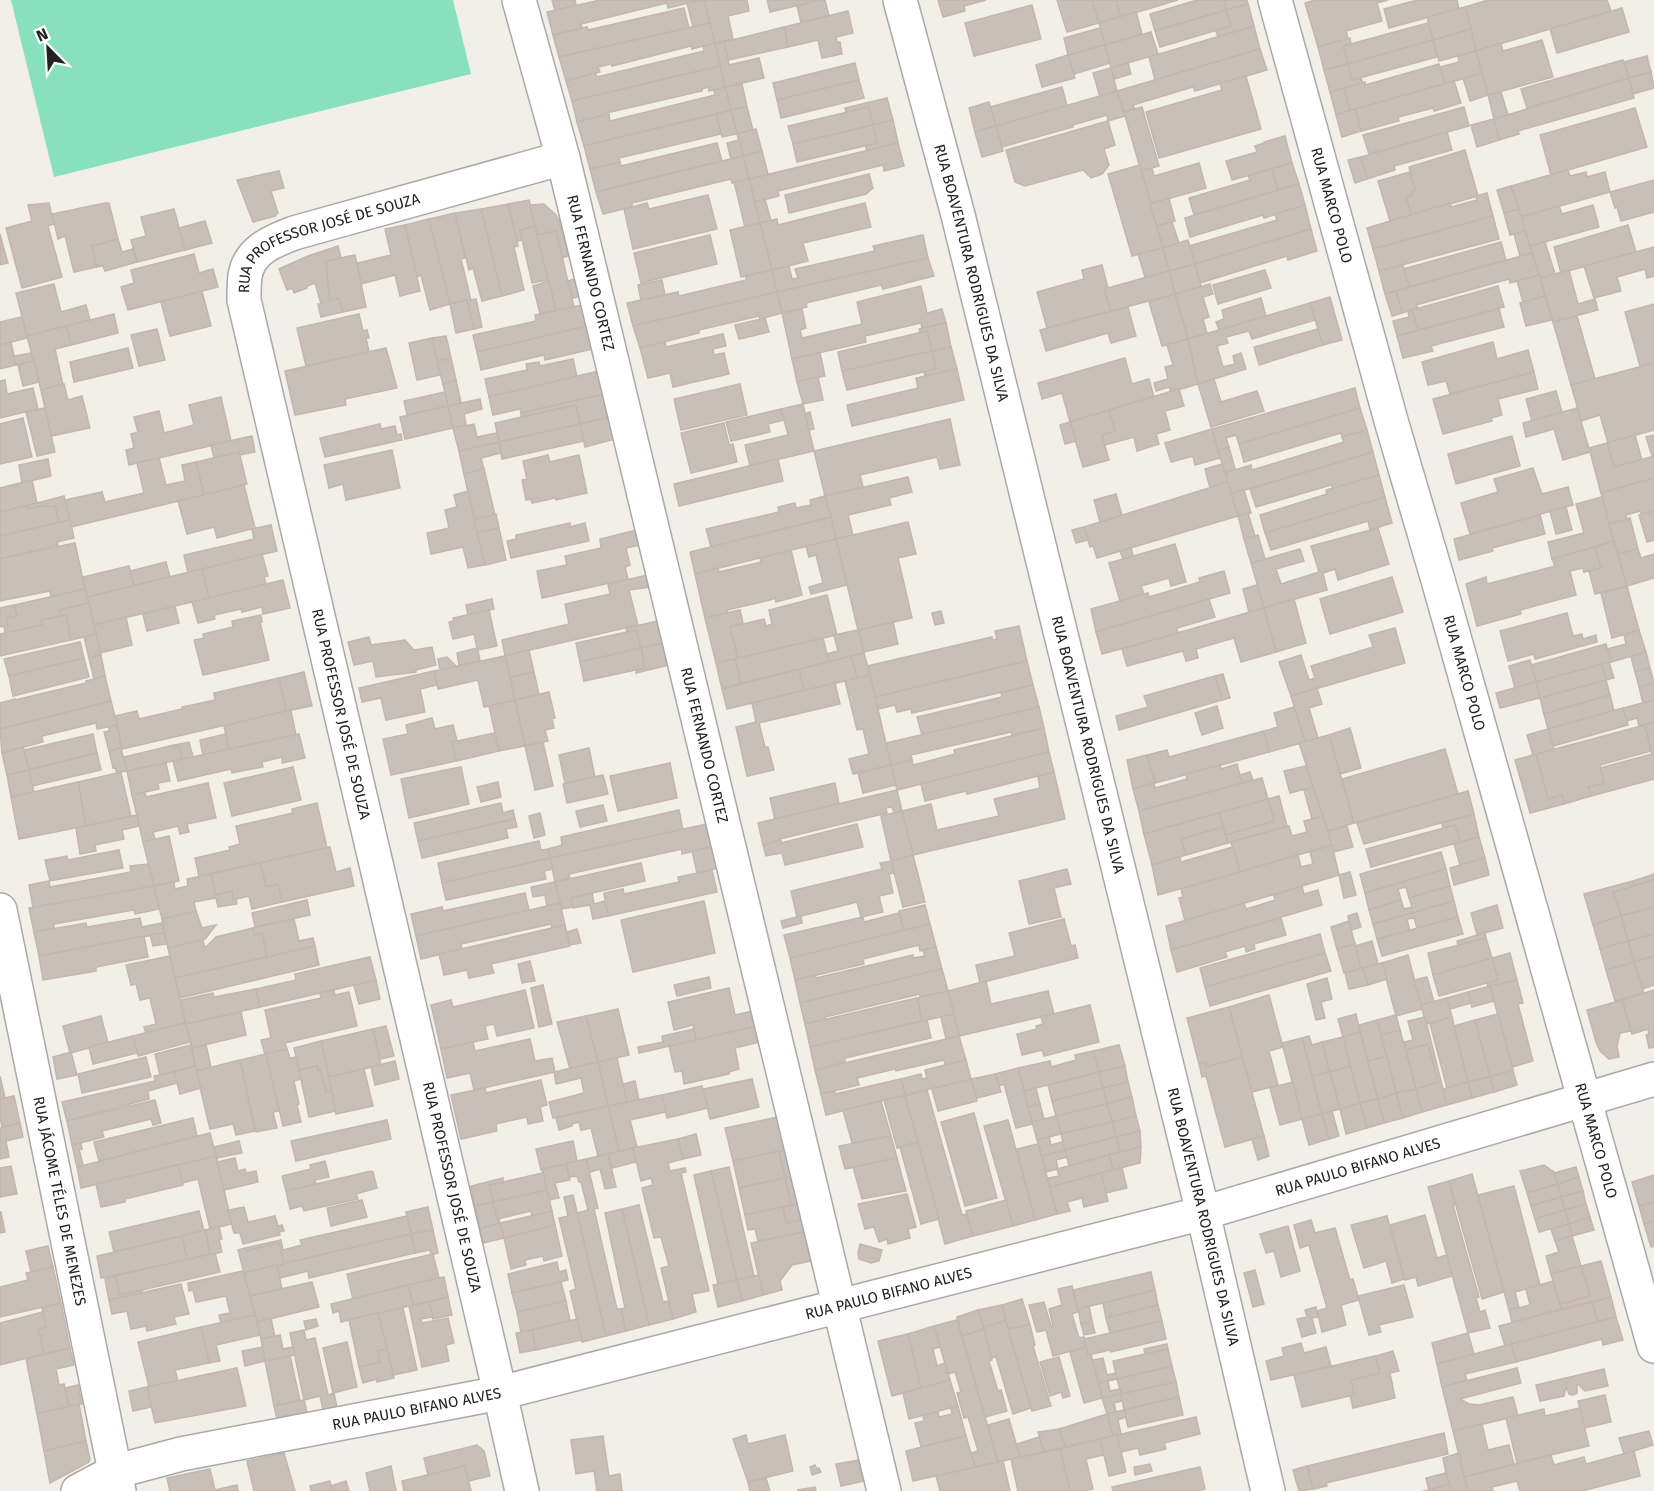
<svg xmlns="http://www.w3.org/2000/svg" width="1654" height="1491" font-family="'Fira Sans',sans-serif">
<rect width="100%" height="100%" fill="#f2efe9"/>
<path fill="#88e0be" d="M11,0H453L471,74L54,177Z"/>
<g fill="#c7bfb8" stroke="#c4b6ab" stroke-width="1.5">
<path d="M552,0H575L576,5L555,11Z"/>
<path d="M600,0H666L667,3L581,24L582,28L553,35L547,12Z"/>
<path d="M666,0H701L668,8Z"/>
<path d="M704,0H747L749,11L728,16L733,39L715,43Z"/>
<path d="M704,0L710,23L693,27L687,3Z"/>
<path d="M767,0H820L770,12Z"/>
<path d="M820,0H825L829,16L801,22L797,6Z"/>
<path d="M938,0H986L964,6L965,11L943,17Z"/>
<path d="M1057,0H1092L1099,23L1067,32Z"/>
<path d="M1092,0H1116L1121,17L1099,23Z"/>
<path d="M1116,0H1178L1121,17Z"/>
<path d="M1197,0H1224L1226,10L1155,31L1150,14Z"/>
<path d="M1224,0H1247L1248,4L1226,10Z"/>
<path d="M1315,0H1388L1377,3L1382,21L1346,31L1348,39L1318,47L1305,3Z"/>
<path d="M1417,0H1457L1459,9L1389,28L1384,9Z"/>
<path d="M1488,0H1607L1611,11L1476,51L1465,7Z"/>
<path d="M1248,4L1254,26L1218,37L1216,31L1231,26L1226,10Z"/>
<path d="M1032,5L1041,39L974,56L965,23Z"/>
<path d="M1465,7L1471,29L1433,40L1427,17Z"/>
<path d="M684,8L689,28L559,57L553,35L587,27L588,30Z"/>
<path d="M1622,8L1629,32L1557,53L1550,29Z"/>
<path d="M1226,10L1231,26L1160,47L1155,31Z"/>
<path d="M848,11L853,33L836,37L837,42H840L842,54L822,58L818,40L788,47L784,27Z"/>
<path d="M1136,12L1142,34L1105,45L1099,23Z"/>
<path d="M710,23L715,43L692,49L691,46L612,66L611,64L598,67L600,72L566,81L559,57Z"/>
<path d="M1428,23L1433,40L1348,64L1343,46Z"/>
<path d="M1254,26L1260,49L1155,80L1149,57Z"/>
<path d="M784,27L788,47L728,60L724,42Z"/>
<path d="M1100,28L1105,45L1068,55L1064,38Z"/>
<path d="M1471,29L1476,51L1439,61L1433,40Z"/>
<path d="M1151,32L1158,54L1111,68L1105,45Z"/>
<path d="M1350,38L1351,44L1343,46L1348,64L1324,70L1318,47Z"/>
<path d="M1433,40L1437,57L1352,80L1348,64Z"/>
<path d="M1542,40L1553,77L1488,95L1476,51L1501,43L1503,51Z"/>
<path d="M724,42L729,65L759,58L764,78L725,87L715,43Z"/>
<path d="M715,43L720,66L572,101L566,81L595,73L597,77L704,51L703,46Z"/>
<path d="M1105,45L1110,63L1074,74L1068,55Z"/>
<path d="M1260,49L1267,70L1195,91L1193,87L1133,105L1135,109L1124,112L1117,91Z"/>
<path d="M1476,51L1482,73L1445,84L1440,67L1459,62L1458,56Z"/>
<path d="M1068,55L1075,78L1042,87L1036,65Z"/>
<path d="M1647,56L1651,72L1629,78L1624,62Z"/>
<path d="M1623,60L1629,78L1527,108L1521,89Z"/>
<path d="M855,63L859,80L777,100L773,83Z"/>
<path d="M1128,63L1131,74L1114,79L1111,68Z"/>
<path d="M1348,64L1352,80L1361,78L1363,83L1330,92L1324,70Z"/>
<path d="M1439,64L1445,84L1350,111L1344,88L1365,82V85Z"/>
<path d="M720,66L725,87L709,91L708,87L702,89V91L602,114L603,116L577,122L572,101Z"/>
<path d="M1111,68L1117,91L1100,97L1093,73Z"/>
<path d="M1651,72L1654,88L1633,94L1629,78Z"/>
<path d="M1482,73L1488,95L1470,101L1463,78Z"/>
<path d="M1246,76L1261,129L1159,158L1146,112L1222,90L1220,83Z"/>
<path d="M1629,78L1634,98L1518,131L1519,134L1499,140L1494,119Z"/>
<path d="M859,80L864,98L781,118L777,100Z"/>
<path d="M1454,81L1461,103L1434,111L1433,108L1398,117L1399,121L1361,131L1355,109Z"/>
<path d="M742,84L747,107L731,110L725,87Z"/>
<path d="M725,87L731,110L584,146L577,122L609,114L610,121L715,95L714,90Z"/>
<path d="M1062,87L1067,106L996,126L990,107Z"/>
<path d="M1344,88L1350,111L1336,115L1330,92Z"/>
<path d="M1117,91L1125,116L1108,121L1107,115L1073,125V127L1002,147L996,126Z"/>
<path d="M1501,92L1508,115L1494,119L1488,95Z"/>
<path d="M887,98L893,120L873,125L869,107L846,112L845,108Z"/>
<path d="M989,102L996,126L975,132L969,108Z"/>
<path d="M747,107L753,130L737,134L731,110Z"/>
<path d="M869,107L873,125L793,144L788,126Z"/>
<path d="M1142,107L1159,166L1141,171L1124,112Z"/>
<path d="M1464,107L1469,126L1369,154L1363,135Z"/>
<path d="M1635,108L1647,147L1551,175L1540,135Z"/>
<path d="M1355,109L1361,131L1342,137L1336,115Z"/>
<path d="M731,110L737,134L722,137L716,114Z"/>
<path d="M716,114L721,134L619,158L620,162L590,169L584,146Z"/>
<path d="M1494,119L1499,140L1477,147L1471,125Z"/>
<path d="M893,120L898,143L867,151L865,145L877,143L873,125Z"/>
<path d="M1108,121L1115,145L1104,149L1109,165L1102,174L1091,178L1083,170L1025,186L1015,182L1006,150Z"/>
<path d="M873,125L877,143L797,162L793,144Z"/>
<path d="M996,126L1003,151L982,157L975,132Z"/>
<path d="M756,129L762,151L743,156L737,134Z"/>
<path d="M1447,132L1452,150L1394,166L1395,170L1367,179L1361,157Z"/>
<path d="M1285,136L1292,163L1232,180L1226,161L1257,152L1255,146L1264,143V142Z"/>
<path d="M739,140L743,156L731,159L727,143Z"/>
<path d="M717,143L722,161L596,192L590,169L620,162L621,166Z"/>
<path d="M898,143L904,166L884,171L883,165L778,191L779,196L755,202L749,179Z"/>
<path d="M1465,150L1478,196L1411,215L1406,197L1412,195L1411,191L1415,190L1409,167Z"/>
<path d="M762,151L768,174L749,179L743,156Z"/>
<path d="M743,156L749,179L732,183L731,179L632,203V207L603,214L596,192Z"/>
<path d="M1361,157L1367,179L1355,183L1348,160Z"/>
<path d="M1199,163L1206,188L1150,204L1141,171L1152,168L1154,176Z"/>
<path d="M1292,163L1299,184L1278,190L1272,169Z"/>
<path d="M1140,165L1163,248L1132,256L1108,174Z"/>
<path d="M1272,169L1278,190L1194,215L1189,198L1250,180L1248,176Z"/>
<path d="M1568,170L1570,176L1586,172L1587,177L1605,172L1610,192L1521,217L1511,186Z"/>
<path d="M279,171L284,188L271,191L278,213L276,214V216L253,222L237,180Z"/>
<path d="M1410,172L1415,190L1411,191L1412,195L1406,197L1411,215L1390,221L1378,181Z"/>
<path d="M869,174L873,188L866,194L789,213L785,195Z"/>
<path d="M749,179L760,223L745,227L734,182Z"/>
<path d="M1654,180V212L1621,221L1617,207L1615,208L1610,192Z"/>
<path d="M1299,184L1305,205L1264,218L1263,215L1190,237L1185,218Z"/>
<path d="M1511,186L1519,209L1504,213L1497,190Z"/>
<path d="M1487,193L1493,216L1373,249L1367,228L1450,203L1451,207L1477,200L1476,196Z"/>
<path d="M708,195L717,229L633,249L624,209L647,203L649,209Z"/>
<path d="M1169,198L1175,221L1157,226L1150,204Z"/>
<path d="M765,199L771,221L760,223L755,202Z"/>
<path d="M529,200L535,226L520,230L522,240L517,241L508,204Z"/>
<path d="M49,203L54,224L48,226L62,277L22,288L6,228L32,221L28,205Z"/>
<path d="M105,203H109L118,239L92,246L97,267L74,272L65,236L58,239L52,214Z"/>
<path d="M865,203L871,227L803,243L808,261L772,270L760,223L777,219L778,225Z"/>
<path d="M508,204L518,246L514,247L524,290L502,296L481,209Z"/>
<path d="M544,204L555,214L559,220L568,256L562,258L556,231L537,235L530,205Z"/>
<path d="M1305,205L1311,229L1195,264L1189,246L1277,220L1275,214Z"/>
<path d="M1593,205L1599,227L1530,246L1521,217L1559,206L1562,214Z"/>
<path d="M174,209L185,250L137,262L131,240L146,236L141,217Z"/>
<path d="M481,209L502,296L482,301L473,268L469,270L455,213Z"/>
<path d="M1519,209L1525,231L1510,235L1504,213Z"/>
<path d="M455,213L465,258L461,259L471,300L476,299L482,327L474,329L467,300L450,304L429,219Z"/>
<path d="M1493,216L1499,239L1379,271L1373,249Z"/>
<path d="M429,219L450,304L430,310L421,275L417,277L405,225Z"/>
<path d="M205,221L212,243L185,250L179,228Z"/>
<path d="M1172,222L1179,243L1163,248L1157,226Z"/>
<path d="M760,223L772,270L741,277L730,230Z"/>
<path d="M405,225L420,291L400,296L395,275L361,284L357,263L391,255L385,229Z"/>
<path d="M1628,225L1636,252L1561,273L1554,247Z"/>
<path d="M535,226L548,280L532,283L520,230Z"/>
<path d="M1311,229L1317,251L1288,260L1287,256L1200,283L1195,264Z"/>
<path d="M556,231L574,307L556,311L537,235Z"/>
<path d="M1525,231L1532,253L1520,256L1514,234Z"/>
<path d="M0,234L4,249L0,250Z"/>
<path d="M710,235L717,264L641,283L634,253Z"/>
<path d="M923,235L928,258L777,292L772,270L789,266L792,279L798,278L795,269L875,251L873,246Z"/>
<path d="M118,239L122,252L133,249L137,262L105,271L103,266L97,267L92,246Z"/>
<path d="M1188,240L1195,264L1169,271L1163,248Z"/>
<path d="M1501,242L1506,260L1409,287L1403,269Z"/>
<path d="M1545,242L1555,274L1540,278L1530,246Z"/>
<path d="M338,246L341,258L326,261L330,301L339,298L343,312L321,317L318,304H321L315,283L307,286V288L294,293L292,288L287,290L279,269L308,256Z"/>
<path d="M1654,247V276L1647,278L1645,269L1617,277L1621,291L1594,298L1584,266Z"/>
<path d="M1163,248L1169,271L1145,277L1138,254Z"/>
<path d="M4,249L8,263L0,265V250Z"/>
<path d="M1532,253L1539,275L1510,283L1509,279L1416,305L1418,308L1402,313L1396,291Z"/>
<path d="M194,254L199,273L213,269L218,287L128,310L121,287L134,283L131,270Z"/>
<path d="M355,255L366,307L343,312L339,298L330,301L326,261Z"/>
<path d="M928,258L934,276L883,289L881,285L806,303L807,307L782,313L777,292Z"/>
<path d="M1195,264L1201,287L1175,294L1169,271Z"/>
<path d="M1102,265L1108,288L1104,289L1111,311L1047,328L1037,292L1084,279L1082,270Z"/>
<path d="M1403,265L1409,287L1385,294L1379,271Z"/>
<path d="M772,270L777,292L633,326L627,303L678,292L679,296L746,280V276Z"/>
<path d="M1265,270L1271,288L1218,304L1213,285Z"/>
<path d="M1569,270L1578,304L1595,299L1598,310L1553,322L1540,278Z"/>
<path d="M1169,271L1175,294L1111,311L1104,289Z"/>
<path d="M1539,275L1545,296L1523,302L1517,281Z"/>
<path d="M575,279L580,296L573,298L568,281Z"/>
<path d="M662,280L665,295L641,300L638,285Z"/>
<path d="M549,281L556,311L540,314L533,286Z"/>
<path d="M54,284L61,312L86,305L90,320L27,336L16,293Z"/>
<path d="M1210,284L1213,294L1203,297L1209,317L1203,319L1207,333L1188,339L1175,294Z"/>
<path d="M921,286L927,313L942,309L946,323L922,329L921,323L865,336L866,342L792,359L782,313L802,309L806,328L800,330L802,338L862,324L857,302Z"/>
<path d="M1498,286L1504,307L1418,330L1412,310Z"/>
<path d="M202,291L211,326L170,336L161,302Z"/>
<path d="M1396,291L1402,313L1392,316L1385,294Z"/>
<path d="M777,292L782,313L760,319L759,316L699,330V333L640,348L633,326Z"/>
<path d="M1175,294L1188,339L1162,346L1149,302Z"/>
<path d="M1545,296L1552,320L1526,326L1520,303Z"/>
<path d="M1330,297L1342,340L1323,345L1310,303Z"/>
<path d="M1261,298L1266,316L1219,330L1216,322L1224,319L1222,310Z"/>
<path d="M467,300L474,329L456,333L450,304Z"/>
<path d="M1310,303L1315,320L1252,339L1249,331L1226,337L1228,343L1217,346L1223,367L1235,364L1233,356L1241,353L1246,369L1198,384L1188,339Z"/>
<path d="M1654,304V363L1640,366L1625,312Z"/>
<path d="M582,305L587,326L477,352L473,335L536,321L535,315Z"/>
<path d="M1128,307L1136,336L1111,343L1108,333L1046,351L1040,330Z"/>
<path d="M1499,309L1504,327L1431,346L1433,351L1403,358L1397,336Z"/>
<path d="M1411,310H1412L1418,330L1397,336L1393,321L1409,317L1408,311Z"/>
<path d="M114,314L118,333L71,345L66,326Z"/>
<path d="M359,314L363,331L367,330L369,338H366L369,352L306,366L297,328Z"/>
<path d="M1577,316L1595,379L1571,385L1553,322Z"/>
<path d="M22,317L27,338L0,345V322Z"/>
<path d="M765,318L769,332L739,339L735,325Z"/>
<path d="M946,323L951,347L932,351L927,331L920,333L919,329Z"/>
<path d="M66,326L71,345L55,349L63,385L41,390L27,336Z"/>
<path d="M587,326L593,349L545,360L544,355L481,370L477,352Z"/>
<path d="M157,329L165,360L139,366L131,335Z"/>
<path d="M1318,329L1323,345L1259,365L1254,347Z"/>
<path d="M927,331L932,351L842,371L838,352Z"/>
<path d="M723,334L726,346L713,349L714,355L724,353L729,374L673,387L670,373L648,378L640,348L665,342L666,347Z"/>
<path d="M446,336L451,358L437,361L432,338Z"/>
<path d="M432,338L440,375L417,380L409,343Z"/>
<path d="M1188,339L1198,384L1171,392L1169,387L1156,391L1154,383L1168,379L1165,367L1173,365L1167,345Z"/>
<path d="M11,342L16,365L0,369V345Z"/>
<path d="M1493,342L1497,359L1528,350L1534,372L1450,394L1446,381L1428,385L1422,362Z"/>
<path d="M951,347L957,369L925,376L924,372L936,369L932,351Z"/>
<path d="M128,348L133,368L74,382L70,362Z"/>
<path d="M386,348L397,388L345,399L346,405L295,415L285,371Z"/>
<path d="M932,351L936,369L847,390L842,371Z"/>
<path d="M31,353L34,361L16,365L14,356Z"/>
<path d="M820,353L825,376L797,382L792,359Z"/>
<path d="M451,358L456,380L443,384L437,361Z"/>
<path d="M1125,358L1132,384L1149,379L1154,397L1070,422L1062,393L1042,399L1038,383Z"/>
<path d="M573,359L577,377L489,397L485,379L527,370L526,364L539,362L540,366Z"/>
<path d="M34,361L39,382L23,386L18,365Z"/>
<path d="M1654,363V430L1608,443L1600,415L1581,421L1571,385Z"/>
<path d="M957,369L964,400L852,426L847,405L918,388L916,378Z"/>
<path d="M599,371L604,394L521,413L520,409L493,415L489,397Z"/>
<path d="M1534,372L1538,389L1498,399L1502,415L1491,418L1492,421L1443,434L1433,399Z"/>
<path d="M818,377L823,400L803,404L797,382Z"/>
<path d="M1214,379L1221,402L1257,391L1264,411L1211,427L1198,384Z"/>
<path d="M5,380L7,394L33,388L38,409L0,418V381Z"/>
<path d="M456,380L461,403L448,406L443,384Z"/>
<path d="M64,384L68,400L82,396L90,428L51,436L41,390Z"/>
<path d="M740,384L747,415L681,430L674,399Z"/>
<path d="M1355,388L1360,408L1239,444L1236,435L1226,438L1229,447L1218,451L1212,429Z"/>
<path d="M1179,389L1184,406L1165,411L1170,430L1156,434L1159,444L1137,451L1134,437L1105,445L1102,435L1115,431L1109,410Z"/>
<path d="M1556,391L1562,412L1532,421L1526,399Z"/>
<path d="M445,392L448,406L407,415L404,401Z"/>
<path d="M604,394L610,417L580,424L576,405L521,417V413Z"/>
<path d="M221,397L231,441L129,465L126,450L134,448L131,434L138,432L134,417L159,411L164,433L194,425L189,405Z"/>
<path d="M480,399L482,409L464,414L466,425L453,428L448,406Z"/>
<path d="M803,404L814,451L750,466L745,445L788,435L781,409Z"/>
<path d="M576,405L580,424L499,442L495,423Z"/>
<path d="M448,406L453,428L405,439L400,417Z"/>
<path d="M45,408L55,452L37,456L26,412Z"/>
<path d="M1360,408L1367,430L1342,437L1341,433L1244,462L1239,444Z"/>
<path d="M1577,408L1590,452L1563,460L1554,429L1526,437L1523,423Z"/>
<path d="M781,409L784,420L768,424L770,432L731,441L726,422Z"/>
<path d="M1109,410L1115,431L1102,435L1109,460L1083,467L1070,422Z"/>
<path d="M810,412L814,429L809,430L805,414Z"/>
<path d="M610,417L615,439L585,447L580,424Z"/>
<path d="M23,418L32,457L0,464V424Z"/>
<path d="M950,419L960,465L940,469L937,457L860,475L863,487L825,496L814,451Z"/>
<path d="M1070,422L1076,441L1065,444L1060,425Z"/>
<path d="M724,423L729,445L733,444L737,462L691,473L681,433Z"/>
<path d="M380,424L381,429L395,426L397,435L401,434L402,440L325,457L320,438Z"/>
<path d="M474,424L477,437L497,433L499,442L459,451L453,428Z"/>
<path d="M580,424L584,441L502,459L499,442Z"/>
<path d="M1212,429L1220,458L1195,465L1193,456L1171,462L1165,443Z"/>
<path d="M1367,430L1373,452L1231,494L1225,473L1251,465L1252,470L1344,442L1342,437Z"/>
<path d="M1635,435L1642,460L1614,467L1607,443Z"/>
<path d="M1654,435V456H1652L1646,437Z"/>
<path d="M252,436L255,452L240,455L239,452L214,458L211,445Z"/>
<path d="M1512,436L1520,466L1456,484L1448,454Z"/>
<path d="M499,442L501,453L481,458L484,469L464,474L459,451Z"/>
<path d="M1607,443L1614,467L1654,456V478L1601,493L1589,448Z"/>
<path d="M1229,447L1235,469L1225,473L1218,451Z"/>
<path d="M392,450L400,488L346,500L343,484L329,488L324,465Z"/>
<path d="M239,452L247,484L204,495L196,462Z"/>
<path d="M1373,452L1379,475L1333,489L1331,485L1256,507L1250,489Z"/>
<path d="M548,455L550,462L579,455L587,493L556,500L555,498L532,503L531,499L526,500L522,480L527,479L523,461Z"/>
<path d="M159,458L166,485L185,481L182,465L196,462L204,495L71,527L65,500L102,492L105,502L144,493L137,463Z"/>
<path d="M48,459L51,476L22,483L19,465Z"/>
<path d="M778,459L783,481L679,506L674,484Z"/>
<path d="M1222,464L1228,482L1210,488L1205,469Z"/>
<path d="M1533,468L1542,494L1568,487L1573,505L1470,534L1461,503L1498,492L1494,479Z"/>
<path d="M484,469L495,515L474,519L464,474Z"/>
<path d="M1379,475L1385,497L1265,533L1260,515L1327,494L1326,490Z"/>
<path d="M908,477L912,492L889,498L891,505L848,515L853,535L836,539L825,496Z"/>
<path d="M1654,478V511L1642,515L1640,511L1626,515L1627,519L1609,524L1601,493Z"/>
<path d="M32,480L37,503L0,512V488Z"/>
<path d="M1228,482L1238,516L1097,558L1093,546L1090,547L1084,527Z"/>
<path d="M244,485L255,528L217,538L214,527L187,534L178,501Z"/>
<path d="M1244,490L1251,513L1238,516L1231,494Z"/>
<path d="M468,491L485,565L468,568L463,547L431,554L427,533L449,528L445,510L457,507L454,495Z"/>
<path d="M1116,494L1122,515L1100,522L1094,500Z"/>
<path d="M64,496L70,520L59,523L55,506L48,507V505L27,509L26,506Z"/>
<path d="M825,496L831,517L711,547L706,529L779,512L778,507L795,503L796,508L811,505L810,500Z"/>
<path d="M1385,497L1392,523L1370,530L1368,521L1271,550L1265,533Z"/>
<path d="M1602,497L1614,541L1552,559L1548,542L1584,533L1576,504Z"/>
<path d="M48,505V507L55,506L59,523L0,536V512L26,506L27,509Z"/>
<path d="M1566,507L1572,530L1556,534L1550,511Z"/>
<path d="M1654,511V540L1647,542L1639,515Z"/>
<path d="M1248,513L1255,536L1244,539L1238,516Z"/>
<path d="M496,514L499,528L477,533L474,519Z"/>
<path d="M1540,515L1545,534L1492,548L1493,551L1459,560L1454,539Z"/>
<path d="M831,517L836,539L695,574L690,552Z"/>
<path d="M1630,518L1638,549L1618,554L1609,524Z"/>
<path d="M70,520L74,538L57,542L58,545L0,559V536Z"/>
<path d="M908,522L916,554L898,558L912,618L858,630L836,539Z"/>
<path d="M570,523V527L585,523L589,541L511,558L507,541L516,539V535Z"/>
<path d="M271,525L277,551L188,573L184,555L254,539L252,529Z"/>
<path d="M1084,527L1088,540L1076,543L1072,530Z"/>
<path d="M499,528L506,560L485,565L477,533Z"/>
<path d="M1378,528L1389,564L1338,580L1335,569L1323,573L1327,590L1264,608L1251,563L1300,549L1304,561L1276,569L1281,584L1319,572L1311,546Z"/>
<path d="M637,530L641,545L626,548L630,565L625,567L628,579L542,598L537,571L567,565L565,556L601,548L600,539Z"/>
<path d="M1258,535L1265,559L1251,563L1244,539Z"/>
<path d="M836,539L847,585L811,594L809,587L823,583L816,555L809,557L806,546Z"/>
<path d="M1614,541L1627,586L1595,594L1589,571L1601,568L1595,547Z"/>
<path d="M75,543L85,589L51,597L50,591L0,601V559Z"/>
<path d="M1175,544L1186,582L1171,586L1169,578L1141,586L1144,594L1120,601L1109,563Z"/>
<path d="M1595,547L1601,568L1584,572L1583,568L1570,571L1576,595L1520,610L1521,614L1477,626L1466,584L1486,577L1487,584L1555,566L1552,559Z"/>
<path d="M1131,548L1133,556L1123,559L1120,551Z"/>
<path d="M1638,549L1641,558L1654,554V578L1627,586L1618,554Z"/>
<path d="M791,550L802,595L776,602L775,598L770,600L727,610L728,613L705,618L695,574L718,568L719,572L761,562L760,558Z"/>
<path d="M262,554L268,576L264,577L266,584L209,598L202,569Z"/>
<path d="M166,562L170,577L134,586L130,571Z"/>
<path d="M129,566L134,586L87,597L83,577Z"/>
<path d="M202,569L209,598L94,625L87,597Z"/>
<path d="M1224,571L1230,593L1096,632L1091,609L1148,593L1149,597L1200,582L1199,578Z"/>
<path d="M648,575L650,587L629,590L638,625L505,656L502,640L569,624L565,604L610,594L608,584Z"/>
<path d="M1392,577L1403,612L1330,634L1320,599Z"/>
<path d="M283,580L290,608L263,614L262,607L242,612L241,609L214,615L215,619L198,623L192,602Z"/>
<path d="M1257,585L1264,608L1249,612L1243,589Z"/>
<path d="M1627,586L1639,630L1612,638L1601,593Z"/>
<path d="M85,589L89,603L60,610L61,616L41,620L42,625L5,633L4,626L8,625L6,618L17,616L14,605Z"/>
<path d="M827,595L837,635L738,658L730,627L764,619L766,626L772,624L769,610Z"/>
<path d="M492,599L494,609L468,615L466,605Z"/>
<path d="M1209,599L1215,617L1177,628L1178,633L1102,654L1096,632Z"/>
<path d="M1294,599L1306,643L1276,652L1264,608Z"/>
<path d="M89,603L96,634L71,640L66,615L61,616L60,610Z"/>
<path d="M14,605L17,616L6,618L8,625L0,627V608Z"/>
<path d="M175,606L179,623L147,631L143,614Z"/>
<path d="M1264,608L1276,652L1241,662L1234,638L1196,649L1198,658L1186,661L1183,651L1127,666L1122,649Z"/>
<path d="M489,610L497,646L478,650L480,661L459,665L457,653L477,648L474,634L453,639L449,622L454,621L453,618Z"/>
<path d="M740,610L743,623L730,627L738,658L716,663L705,618Z"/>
<path d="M941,611L944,623L935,625L932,613Z"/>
<path d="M1567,613L1573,636L1582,634L1583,639L1596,635L1597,642L1535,659L1534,654L1508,661L1500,631Z"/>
<path d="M66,615L71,640L0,656V634L42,625L41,620Z"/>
<path d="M261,615L262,622H260L269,660L203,675L194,640L204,638L203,634L233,627L232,621Z"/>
<path d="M126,617L132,645L100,653L94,625Z"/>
<path d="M658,621L663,643L641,648L636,630L627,632L626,628Z"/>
<path d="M893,622L898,644L864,652L858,630Z"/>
<path d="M1019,626L1027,661L875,697L867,666L992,637L993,640L997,639L995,631Z"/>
<path d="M1395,628L1405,663L1291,696L1279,662L1301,655L1309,680L1315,678L1311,666L1373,647L1369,635Z"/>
<path d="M636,630L641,648L580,662L576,643Z"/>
<path d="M858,630L864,653L829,662L826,654L838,651L834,635Z"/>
<path d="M1639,630L1646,652L1611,662L1607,649L1626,644L1624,635Z"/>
<path d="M96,634L101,655L89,658L84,637Z"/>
<path d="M369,637L371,645L405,640L414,650L432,647L436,665L416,670V672L376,677L373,661L354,665L348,642Z"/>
<path d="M823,638L829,662L741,683L735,659Z"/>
<path d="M80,642L84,658L9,676L4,659Z"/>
<path d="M663,643L669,665L636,673V669L645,668L641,648Z"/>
<path d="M1606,644L1611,662L1536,682L1531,665Z"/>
<path d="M641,648L645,668L584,681L580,662Z"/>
<path d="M529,650L534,672L510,677L505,656Z"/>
<path d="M1646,652L1650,668L1635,672L1631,657Z"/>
<path d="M864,653L870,675L857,678L851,656Z"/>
<path d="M101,655L105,676L94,679L89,658Z"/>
<path d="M505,656L515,700L484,707L478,680L438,689L434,671Z"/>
<path d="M851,656L857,678L804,691L799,669Z"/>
<path d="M447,657L456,666L440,670L438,659Z"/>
<path d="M84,658L89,677L13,696L9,676Z"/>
<path d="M735,659L741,683L722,689L716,663Z"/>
<path d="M1530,660L1536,682L1515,688L1509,666Z"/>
<path d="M1027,661L1033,685L912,713L911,709L897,712L895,705L878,709L875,697Z"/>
<path d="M1609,662L1614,678L1606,680L1602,664Z"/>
<path d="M1602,664L1606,680L1540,698L1536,682Z"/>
<path d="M1650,668L1654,683L1639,687L1635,672Z"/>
<path d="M799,669L804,691L727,709L722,689Z"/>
<path d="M434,671L437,685L420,689L425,712L386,720L381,698L362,702L359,688Z"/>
<path d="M304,672L312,706L286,711L279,678Z"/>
<path d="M534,672L539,695L515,700L510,677Z"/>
<path d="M1223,674L1230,698L1222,700L1215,676Z"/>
<path d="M870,675L891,765L853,774L849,759L869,754L863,729L857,730L845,681Z"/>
<path d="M105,676L111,701L0,729V703L15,699V700L86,683V681Z"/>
<path d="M1215,676L1222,700L1119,730L1116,716L1148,707L1144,696Z"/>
<path d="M279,678L286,711L122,749L115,716L137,711L139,719L182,709V707L215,700L214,693Z"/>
<path d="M1606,680L1610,695L1544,714L1540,698Z"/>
<path d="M1536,682L1540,698L1500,708L1496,693Z"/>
<path d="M835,683L840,704L759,723L765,747H768L774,770L747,776L736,727L756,722L752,703Z"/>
<path d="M1654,683V700L1643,703L1639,687Z"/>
<path d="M1033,685L1039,707L922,735L917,717L1002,697L1001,693Z"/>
<path d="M1317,688L1322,704L1309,708L1318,738L1305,742L1291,696Z"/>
<path d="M549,692L555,718L552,719L554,728L545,730L548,741L525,746L515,700Z"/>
<path d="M1610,695L1614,711L1548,729L1544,714Z"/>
<path d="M515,700L525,746L499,751L489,706Z"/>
<path d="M1654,700V722L1639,726L1637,718L1627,721L1623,708Z"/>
<path d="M111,701L117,725L97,729L96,723L42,736L43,742L2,753L0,729Z"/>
<path d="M1217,706L1223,728L1202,735L1195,713Z"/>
<path d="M1039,707L1044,728L1012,735L1011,732L911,755L912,760L891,765L886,743Z"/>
<path d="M1294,707L1305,742L1269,752L1264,731L1278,727L1274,713Z"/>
<path d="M1623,708L1628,725L1553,746L1548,729Z"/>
<path d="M286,711H291L296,735L229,749L224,726Z"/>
<path d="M432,718L435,729L453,725L457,741L452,742L456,761L391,775L383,739L408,734L406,725Z"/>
<path d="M1654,722V779L1591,796L1588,787L1604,783L1600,768L1652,754L1645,725Z"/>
<path d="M117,725L121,748L109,751L104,732L109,731V727Z"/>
<path d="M1645,725L1651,751L1600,765L1604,783L1588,787L1591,796L1564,804L1562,795L1548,799L1536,754Z"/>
<path d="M1044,728L1049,752L897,790L891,765L912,760L913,765L955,754L954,750Z"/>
<path d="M1350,728L1361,768L1340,774L1329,735Z"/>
<path d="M1548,729L1554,749L1533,755L1527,735Z"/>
<path d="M1264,731L1269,752L1155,783L1147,755L1167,750L1169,757Z"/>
<path d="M495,733L499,751L456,761L452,742Z"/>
<path d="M93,734L97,753L29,770L24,750Z"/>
<path d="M226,734L229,749L203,755L200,740Z"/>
<path d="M299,734L305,758L282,763V757L262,762L263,767L232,773L231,769L178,781L173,761Z"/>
<path d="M1329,735L1354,823L1328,831L1299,743Z"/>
<path d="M189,742L193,757L182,759L179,746L174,747V745Z"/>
<path d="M543,742L553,786L535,790L525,746Z"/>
<path d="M174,745V747L179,746L182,759L127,771L124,757Z"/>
<path d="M23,747L29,770L7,775L2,753Z"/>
<path d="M121,748L127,771L117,773L115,767L113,768L109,751Z"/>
<path d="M589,748L595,777L565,783L559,755Z"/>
<path d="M1445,749L1458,794L1354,823L1342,779Z"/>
<path d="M1049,752L1054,772L967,794L966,791L925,801L921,784Z"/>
<path d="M97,753L101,770L32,786L29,770Z"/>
<path d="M1536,754L1548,799L1562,795L1564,804L1530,813L1515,760Z"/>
<path d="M1147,755L1155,783L1133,789L1127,760Z"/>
<path d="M166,763L170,781L158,783L159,789L132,795L127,771Z"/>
<path d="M670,763L677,798L618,811L610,776Z"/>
<path d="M1237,764L1242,783L1139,811L1133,789L1154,783L1155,788L1187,779L1186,774L1220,765L1221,769Z"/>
<path d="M891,765L896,785L863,793L858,773Z"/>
<path d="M1306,766L1313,787L1290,793L1284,771Z"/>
<path d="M293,767L301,800L232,816L224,783Z"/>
<path d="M461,767L469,804L409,818L401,779Z"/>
<path d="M29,770L34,792L11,797L7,775Z"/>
<path d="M1054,772L1065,819L913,855L902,811L931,804L937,830L999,816L994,799L1040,788L1038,777Z"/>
<path d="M1250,772L1253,780L1242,783L1240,775Z"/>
<path d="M117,773H121L131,816L86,826L78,782Z"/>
<path d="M603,775L608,794L567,803L563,784Z"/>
<path d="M1262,778L1268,799L1144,834L1139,811Z"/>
<path d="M78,782L86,826L19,839L11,797Z"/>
<path d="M498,782L501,797L481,802L477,787Z"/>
<path d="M208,783L216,818L187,824L189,832L180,834L178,826L153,832L155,839L143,842L132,795L145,792L146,797Z"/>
<path d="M835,783L839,804L775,820L770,798Z"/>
<path d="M1313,787L1323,816L1312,819L1304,790Z"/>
<path d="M897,790L902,811L894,813L892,807L886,808L887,813L780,839V840L763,845L758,823Z"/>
<path d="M1468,791L1474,814L1364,844L1357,823Z"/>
<path d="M1279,796L1287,826L1228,843L1225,835L1274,821L1268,799Z"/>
<path d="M1268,799L1274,821L1225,835L1219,813Z"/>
<path d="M317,803L327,848L199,876L195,858L230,850L229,847L240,844L236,826L293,813L292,809Z"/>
<path d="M501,803L503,813L513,810L515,819L418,841L414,823Z"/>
<path d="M603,805L607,821L580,827L576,811Z"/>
<path d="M679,810L683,830L550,858L548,849L562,845L561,837Z"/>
<path d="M902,811L913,855L891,861L881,816Z"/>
<path d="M540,813L545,835L534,838L529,816Z"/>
<path d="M1219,813L1223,827L1181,839L1186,855L1152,865L1144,834Z"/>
<path d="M1474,814L1479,837L1460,842L1455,825L1443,828L1442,823Z"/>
<path d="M137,815L139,826L122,830L124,839L95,845L96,851L80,854L76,828Z"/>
<path d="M1323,816L1332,845L1240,872L1231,842L1289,826L1292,836L1307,832L1304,821Z"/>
<path d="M515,819L517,827L506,829L508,838L422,858L418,841Z"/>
<path d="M707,824L712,847L682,854V849L569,874L570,878L555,882L550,858Z"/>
<path d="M857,824L863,847L785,865L782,853L766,856L763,845L781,840V843Z"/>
<path d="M1455,825L1460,842L1371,867L1366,849Z"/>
<path d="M1347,826L1353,847L1333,852L1328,831Z"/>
<path d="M1223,827L1228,843L1186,855L1181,839Z"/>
<path d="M169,836L179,881L154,886L143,842Z"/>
<path d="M1479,837L1485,858L1460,865L1454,844Z"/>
<path d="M539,841L541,850L548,849L550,858L442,883L438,863Z"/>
<path d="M1332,845L1339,875L1185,921L1179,898L1183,897L1181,889L1298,855L1301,867L1313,864L1310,852Z"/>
<path d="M330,847L336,872L350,868L354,886L282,902L278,884L266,887L260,863Z"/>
<path d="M712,847L718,868L697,873L692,851Z"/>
<path d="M1233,847L1240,872L1158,895L1152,865L1180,857L1181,862Z"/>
<path d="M119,850L123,868L50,881L45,860L67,856L68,860Z"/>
<path d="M1441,852L1446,869L1365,893L1360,874Z"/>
<path d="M913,855L925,902L903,907L891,861Z"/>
<path d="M550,858L553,869L544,871L546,879L446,900L442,883Z"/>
<path d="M1485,858L1489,875L1454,885L1450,868Z"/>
<path d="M891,861L894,873L889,874L893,893L879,896L883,912L861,917L857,902L797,917L791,891L882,869L880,863Z"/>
<path d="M260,863L266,887L278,884L282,902L252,909L249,896L233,900L232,891L216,895L211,874Z"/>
<path d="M641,863L645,881L571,898L573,907L562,909L555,882Z"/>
<path d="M148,864L154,886L33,908L29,885L49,881L50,887L131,872L130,866Z"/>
<path d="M1067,869L1071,884L1054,888L1061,917L1029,924L1019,881Z"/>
<path d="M1446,869L1450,886L1409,898L1406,887L1398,889L1401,900L1369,910L1365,893Z"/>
<path d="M712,870L717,892L608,916L604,893L623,889L624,894L679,882L678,877Z"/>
<path d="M1350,872L1356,895L1344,898L1339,875Z"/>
<path d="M211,874L216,895L232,891L233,900L236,899L237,904L218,907L216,898L194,902L196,911L162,919L154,886L174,882L175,889L188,886L187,879Z"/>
<path d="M1654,874V880L1634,886L1633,881Z"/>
<path d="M1654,880V907L1621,916L1613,892Z"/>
<path d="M1633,881L1634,886L1613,892L1621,916L1593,925L1584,894Z"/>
<path d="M555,882L560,903L547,906L545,895L533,897L531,887Z"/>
<path d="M154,886L159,909L135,914L134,910L54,924V928L34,932L29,908Z"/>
<path d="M1302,886L1304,894L1318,890L1322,905L1171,950L1166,926L1244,903L1246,909L1275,900L1274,895Z"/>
<path d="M1450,886L1454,901L1373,924L1369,910L1401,900L1404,909L1412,907L1409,898Z"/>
<path d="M525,893L529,910L416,936L411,914L442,907L443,911Z"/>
<path d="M592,893L594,904L605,901L608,916L593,919L590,905L573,908L571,898Z"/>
<path d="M307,900L310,915L255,927L252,913Z"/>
<path d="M704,901L715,953L633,972L621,920Z"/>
<path d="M1454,901L1458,917L1417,928L1414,918L1407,919L1410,931L1377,939L1373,924Z"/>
<path d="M560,903L565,925L552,929L551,924L461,944L462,949L421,959L416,936Z"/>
<path d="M925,905L930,924L904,931L899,911Z"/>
<path d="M1497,905L1503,928L1477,935L1471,913Z"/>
<path d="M1654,907V934L1628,941L1621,916Z"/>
<path d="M196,911L202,928L216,925L205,939L168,948L162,919Z"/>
<path d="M899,913L904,931L790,958L784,935L863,917L864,922Z"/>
<path d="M1357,913L1361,927L1351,930L1348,916Z"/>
<path d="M801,916L802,923L783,928L781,921Z"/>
<path d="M1621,916L1628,941L1600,949L1593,925Z"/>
<path d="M1458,917L1463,934L1382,956L1377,939Z"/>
<path d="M140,918L142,927L162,923L164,933L39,956L34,932L86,923L87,927Z"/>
<path d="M1281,918L1286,935L1254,944L1255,949L1246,952L1245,946L1225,952L1227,957L1177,972L1171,950Z"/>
<path d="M294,919L299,941L313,938L315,946L267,957L262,933L254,935L253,928Z"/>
<path d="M1064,919L1071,946L1075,945L1078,958L980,983L976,965L1015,956L1009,933Z"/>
<path d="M1349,921L1355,944L1337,949L1331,927Z"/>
<path d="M930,924L936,947L920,951L919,945L863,959L864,964L795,980L790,958Z"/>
<path d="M565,925L570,946L491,964L494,973L469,978L467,970L444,975L439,954Z"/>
<path d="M253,928L254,935L262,933L267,957L175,978L168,948L203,940L205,948L216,937Z"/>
<path d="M577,929L581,943L570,945L567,932Z"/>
<path d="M164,933L167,944L153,946L150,935Z"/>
<path d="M1485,933L1486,938L1458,945L1457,941Z"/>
<path d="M1320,934L1325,953L1205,987L1200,968Z"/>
<path d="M1654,934V956L1634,962L1628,941Z"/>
<path d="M144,936L148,957L96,967V971L43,980L39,956Z"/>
<path d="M1486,938L1492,958L1433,975L1428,953Z"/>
<path d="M1372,941L1378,964L1361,969L1355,946Z"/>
<path d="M1628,941L1634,962L1606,970L1600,949Z"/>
<path d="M1355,944L1361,969L1344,973L1337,949Z"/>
<path d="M315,946L319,965L180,998L175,978Z"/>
<path d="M936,947L942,969L800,1003L795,980L815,975L816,978L913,955V958L925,956L923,950Z"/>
<path d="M1325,953L1331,971L1210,1006L1205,987Z"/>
<path d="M1510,953L1517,980L1488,987L1487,983L1498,980L1492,958Z"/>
<path d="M1408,955L1422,1009L1396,1016L1382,963Z"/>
<path d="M170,956L185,1023L146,1033L144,1027L156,1024L150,998L140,1000L136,984L131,985L126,965Z"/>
<path d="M1654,956V985L1642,989L1634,962Z"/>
<path d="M370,957L376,980L260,1007L256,989L296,980L295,974Z"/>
<path d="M1492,958L1498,980L1439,996L1433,975Z"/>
<path d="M530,961L535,981L522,983L518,964Z"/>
<path d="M1634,962L1644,993L1615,1001L1606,970Z"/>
<path d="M1382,963L1387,979L1368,985L1363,968Z"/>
<path d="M1363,968L1368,985L1349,989L1345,973Z"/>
<path d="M942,969L948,991L920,997V994L825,1017V1020L805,1024L800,1003Z"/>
<path d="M709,977L711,988L677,996L674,985Z"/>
<path d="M1427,977L1434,1002L1421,1005L1414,980Z"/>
<path d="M1327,978L1332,999L1321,1002L1325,1018L1316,1020L1307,984Z"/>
<path d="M376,980L380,999L359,1004L354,986Z"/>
<path d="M1517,980L1523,1003L1518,1004L1533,1061L1512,1067L1490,986Z"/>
<path d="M986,981L991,1004L1048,991L1054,1014L959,1036L948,991Z"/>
<path d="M543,985L552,1024L539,1027L531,988Z"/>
<path d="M1490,986L1494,1001L1472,1007L1468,992Z"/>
<path d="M729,988L735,1015L753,1011L757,1026L696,1040L693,1025L674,1030L668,1002Z"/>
<path d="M256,989L260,1007L186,1024L181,1000L213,993L214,997Z"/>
<path d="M334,990L335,995L349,992L357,1026L285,1043L287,1049L265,1055L261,1040L271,1038L265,1010L321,998L320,993Z"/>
<path d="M525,990L534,1028L497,1036L494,1024L485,1026L488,1039L441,1049L431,1005L451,1000L453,1007Z"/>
<path d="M1654,990V1047L1649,1048L1646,1035L1649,1034L1648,1029L1632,1034L1622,1000Z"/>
<path d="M948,991L954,1014L922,1021L917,998Z"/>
<path d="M1468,992L1471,1003L1450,1009L1447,998Z"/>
<path d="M1269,995L1283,1047L1269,1051L1278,1085L1252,1092L1229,1007Z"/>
<path d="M917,998L922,1021L810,1047L805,1024Z"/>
<path d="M1447,998L1452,1017L1426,1024L1421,1005Z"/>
<path d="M1622,1000L1631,1031L1620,1033L1617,1046L1619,1057L1609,1059L1600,1051L1596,1042L1587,1010Z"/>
<path d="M1090,1005L1099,1042L1044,1056L1042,1050L1022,1055L1017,1034L1037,1029L1036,1026L1043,1024L1041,1017Z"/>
<path d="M1229,1007L1242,1057L1206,1067V1062L1199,1064L1187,1018Z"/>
<path d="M618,1009L629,1055L598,1062L586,1016Z"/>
<path d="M241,1012L246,1035L192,1048L186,1024Z"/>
<path d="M954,1014L959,1036L946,1039L941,1017Z"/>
<path d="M1356,1014L1360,1032L1343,1037L1338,1019Z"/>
<path d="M1498,1014L1513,1070L1490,1077L1475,1020Z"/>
<path d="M1396,1015L1400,1030L1381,1035L1377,1020Z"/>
<path d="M101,1016L108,1043L70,1053L63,1026Z"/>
<path d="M586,1016L598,1062L570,1069L557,1022Z"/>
<path d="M1425,1017L1447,1105L1422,1112L1416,1089L1438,1082L1428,1044L1406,1050L1404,1042L1413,1040L1408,1021Z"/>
<path d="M1452,1017L1468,1082L1447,1088L1430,1024Z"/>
<path d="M927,1020L931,1038L845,1058V1062L815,1070L810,1047Z"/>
<path d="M1377,1020L1387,1056L1368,1061L1359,1025Z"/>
<path d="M1475,1020L1490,1077L1468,1082L1454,1026Z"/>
<path d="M185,1023L190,1042L138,1056L133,1036Z"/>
<path d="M386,1026L394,1056L380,1059L373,1029Z"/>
<path d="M757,1026L760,1042L735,1048L739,1069L729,1072V1074L684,1084L682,1071L675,1072L669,1046Z"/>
<path d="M373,1029L381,1065L329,1077L321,1041Z"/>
<path d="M694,1029L696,1040L639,1053L638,1047L663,1042L662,1036Z"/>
<path d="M1400,1030L1416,1089L1396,1093L1381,1035Z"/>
<path d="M1360,1032L1378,1099L1360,1103L1343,1037Z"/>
<path d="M133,1036L137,1053L93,1064L89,1047Z"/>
<path d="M959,1036L966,1060L945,1065L944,1060L896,1071L895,1069L857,1078L859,1085L821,1094L815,1070Z"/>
<path d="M1309,1036L1312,1045L1322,1042L1330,1072L1312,1076L1302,1038Z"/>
<path d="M1343,1037L1350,1066L1330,1072L1322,1042Z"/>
<path d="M1302,1038L1322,1114L1302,1119L1282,1043Z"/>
<path d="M530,1039L535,1061L552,1058L555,1072L474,1090L470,1073L447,1078L441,1049L473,1042L475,1051Z"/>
<path d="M321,1041L332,1091L326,1092L320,1070L318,1071L317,1066L299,1070L294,1048Z"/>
<path d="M1428,1044L1438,1082L1416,1089L1406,1050Z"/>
<path d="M191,1045L195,1066L160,1075L155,1054Z"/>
<path d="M206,1045L211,1067L196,1071L192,1048Z"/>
<path d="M1119,1045L1125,1066L1099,1072L1093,1051Z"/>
<path d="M287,1049L290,1058L296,1057L301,1079L294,1081L299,1104L297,1105L301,1122L283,1126L266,1054Z"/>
<path d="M1093,1051L1099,1072L1024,1091L1018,1068L1050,1061L1051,1067L1076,1060L1075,1055Z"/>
<path d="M71,1052L77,1075L57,1079L53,1057Z"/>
<path d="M266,1054L279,1111L273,1112L277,1128L256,1132L240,1060Z"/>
<path d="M1387,1056L1396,1093L1378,1099L1368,1061Z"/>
<path d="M146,1057L151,1077L82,1093L78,1074Z"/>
<path d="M1242,1057L1264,1136L1225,1147L1206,1076L1202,1077L1199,1064L1206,1062V1067Z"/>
<path d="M617,1058L627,1102L608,1106L598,1062Z"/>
<path d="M240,1060L255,1131L236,1135L233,1124L210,1129L196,1071Z"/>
<path d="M966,1060L971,1079L905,1095L901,1079L921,1074L922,1079L927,1078L925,1070Z"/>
<path d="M395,1061L399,1079L375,1085L371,1067Z"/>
<path d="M598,1062L608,1106L553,1118L549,1102L584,1093L581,1078L556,1084L554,1072Z"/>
<path d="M195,1066L201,1088L180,1094L174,1072Z"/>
<path d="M317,1066L318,1071L320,1070L326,1092L332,1091L336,1111L309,1117L299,1070Z"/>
<path d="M1125,1066L1128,1082L1103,1088L1099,1072Z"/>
<path d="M1350,1066L1360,1103L1340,1109L1330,1072Z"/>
<path d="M1018,1068L1033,1124L1016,1128L1004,1084L999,1086L995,1074Z"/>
<path d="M364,1069L373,1106L336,1114L329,1077Z"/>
<path d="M1513,1070L1517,1085L1494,1092L1490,1077Z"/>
<path d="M174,1072L177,1083L148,1091L149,1099L67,1121L62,1102L155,1081L154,1076Z"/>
<path d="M1099,1072L1103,1088L1052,1101L1048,1085Z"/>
<path d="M1330,1072L1340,1109L1322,1114L1312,1076Z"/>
<path d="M995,1074L1001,1092L977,1098L971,1079Z"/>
<path d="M0,1076L5,1098L0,1099Z"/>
<path d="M1490,1077L1494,1092L1472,1098L1468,1082Z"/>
<path d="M752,1079L759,1107L710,1119L703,1089Z"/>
<path d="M901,1079L905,1095L826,1115L821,1094L835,1091V1094Z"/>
<path d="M971,1079L977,1101L938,1111L932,1089Z"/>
<path d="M541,1080L547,1105L540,1107L543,1121L528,1124L527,1117L496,1124L497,1131L461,1139L451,1095L485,1088L486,1093Z"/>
<path d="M635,1081L639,1100L627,1102L623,1084Z"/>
<path d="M1128,1082L1132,1097L1107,1104L1103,1088Z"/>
<path d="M1293,1082L1302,1119L1280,1125L1270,1088Z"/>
<path d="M1468,1082L1472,1098L1447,1105L1443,1089Z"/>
<path d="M702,1086L708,1108L667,1118L662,1095Z"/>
<path d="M1036,1088L1040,1104L1028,1107L1024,1091Z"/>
<path d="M1103,1088L1107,1104L1056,1116L1052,1101Z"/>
<path d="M1416,1089L1422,1112L1403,1118L1396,1093Z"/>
<path d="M927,1090L962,1215L967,1214L973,1236L945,1244L905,1096Z"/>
<path d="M1396,1093L1403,1118L1384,1123L1378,1099Z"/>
<path d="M662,1095L666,1112L630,1120L637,1147L619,1151L608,1106Z"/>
<path d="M14,1096L20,1123L2,1127L0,1117V1099Z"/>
<path d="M905,1096L918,1142L897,1148L884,1100Z"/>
<path d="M1132,1097L1136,1116L1112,1122L1107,1104Z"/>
<path d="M1378,1099L1384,1123L1367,1128L1360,1103Z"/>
<path d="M155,1100L161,1123L153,1125L151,1119L102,1131L104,1137L72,1145L67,1121Z"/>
<path d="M881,1101L891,1136L852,1143L843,1110Z"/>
<path d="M1360,1103L1367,1128L1346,1134L1340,1109Z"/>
<path d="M1040,1104L1044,1119L1032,1122L1028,1107Z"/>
<path d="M1107,1104L1112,1122L1061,1134L1056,1116Z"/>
<path d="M608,1106L619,1151L598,1156L591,1128L581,1130L579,1122L572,1124V1126L559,1130L556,1118Z"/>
<path d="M1332,1111L1339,1136L1329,1139L1322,1114Z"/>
<path d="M974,1113L997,1198L965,1206L941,1122Z"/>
<path d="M1322,1114L1329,1139L1309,1145L1302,1119Z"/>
<path d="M1056,1116L1061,1134L1037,1140L1032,1122Z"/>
<path d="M1136,1116L1140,1131L1116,1137L1112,1122Z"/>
<path d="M778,1117L786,1150L733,1161L725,1128Z"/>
<path d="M193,1118L197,1136L99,1161L94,1142Z"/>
<path d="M387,1120L391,1139L296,1161L291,1141Z"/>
<path d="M1008,1120L1035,1220L1013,1226L984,1126Z"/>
<path d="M1112,1122L1116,1137L1065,1150L1061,1134Z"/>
<path d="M20,1123L23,1137L6,1141L9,1157L0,1159V1128Z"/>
<path d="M1140,1131L1141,1147L1120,1152L1116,1137Z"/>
<path d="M210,1133L216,1156L81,1188L77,1167Z"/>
<path d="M696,1134L701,1155L683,1159L678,1139Z"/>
<path d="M891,1136L897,1158L845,1169L839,1146Z"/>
<path d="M1264,1136L1269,1156L1258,1160L1252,1139Z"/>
<path d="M1049,1137L1051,1145L1062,1142L1065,1150L1042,1156L1037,1140Z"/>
<path d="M1116,1137L1120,1152L1069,1166L1065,1150Z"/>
<path d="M678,1139L683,1159L668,1163L670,1171L685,1168L686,1172L681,1173L709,1291L692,1294L696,1312L673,1319L661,1268L669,1266L661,1237L654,1238L642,1188L653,1185L651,1178L641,1181L633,1148Z"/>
<path d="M239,1141L242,1153L217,1158L214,1147Z"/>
<path d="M573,1141L577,1161L541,1170L536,1149Z"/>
<path d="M918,1142L939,1219L921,1224L900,1147Z"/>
<path d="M81,1143L82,1149H79L83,1165L77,1167L72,1145Z"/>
<path d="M1038,1144L1057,1214L1035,1220L1017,1149Z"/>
<path d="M1141,1147L1140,1163L1113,1170L1109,1155Z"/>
<path d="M633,1148L636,1162L612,1168L608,1154Z"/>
<path d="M786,1150L792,1177L785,1178L779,1151Z"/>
<path d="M1065,1150L1067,1157L1056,1160L1058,1169L1046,1172L1042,1156Z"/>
<path d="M779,1151L785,1178L739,1188L733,1161Z"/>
<path d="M608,1154L616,1187L605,1189L600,1169L590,1172L586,1159Z"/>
<path d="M1109,1155L1113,1170L1050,1187L1048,1178L1059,1176L1057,1169Z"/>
<path d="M216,1156L232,1224L210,1229L198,1179L182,1183L178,1165Z"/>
<path d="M235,1158L238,1171L245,1169L246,1173L256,1171L258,1182L224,1190L217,1162Z"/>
<path d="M897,1158L906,1191L862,1199L853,1167Z"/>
<path d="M586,1159L598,1208L594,1209L617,1309H621L626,1331L606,1336L577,1213L588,1210L581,1182H579L577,1176L569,1177L566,1164Z"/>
<path d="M325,1161L329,1177L315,1180L316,1184L286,1191L282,1176L311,1169L310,1165Z"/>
<path d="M566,1164L570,1180L555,1183L559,1198L549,1200L542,1169Z"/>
<path d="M178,1165L183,1185L125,1199V1202L101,1207L96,1184Z"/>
<path d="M1544,1165L1554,1172L1558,1184L1527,1193L1520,1171Z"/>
<path d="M11,1166L17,1194L0,1197V1168Z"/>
<path d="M729,1167L754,1276L737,1280L711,1171Z"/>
<path d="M1576,1167L1579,1177L1558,1184L1554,1173Z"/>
<path d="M1122,1168L1127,1188L1106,1193L1101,1173Z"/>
<path d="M371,1171L373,1172L377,1188L356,1194L358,1199L304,1211L302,1206L290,1209L286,1191Z"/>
<path d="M711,1171L737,1280L718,1284L694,1175Z"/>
<path d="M543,1173L547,1190L493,1202L489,1185Z"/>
<path d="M1101,1173L1108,1201L1084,1207L1082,1198L1067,1202L1070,1211L1057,1214L1050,1187Z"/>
<path d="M1472,1174L1504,1292L1482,1299L1449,1181Z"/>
<path d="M1654,1175V1202L1639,1206L1632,1182Z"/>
<path d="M792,1177L798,1204L791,1205L785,1178Z"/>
<path d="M1579,1177L1583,1191L1561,1197L1558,1184Z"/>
<path d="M503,1178V1183L489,1185L493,1202L475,1206L471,1186Z"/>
<path d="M785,1178L791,1205L745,1215L739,1188Z"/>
<path d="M1449,1181L1455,1204L1453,1205L1479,1297L1476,1298L1480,1312L1485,1310L1490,1328L1468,1333L1428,1187Z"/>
<path d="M1558,1184L1561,1197L1531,1206L1527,1193Z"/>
<path d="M1514,1186L1540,1285L1515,1292L1519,1307L1509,1310L1478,1195Z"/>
<path d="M547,1190L552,1211L532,1216L531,1211L497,1219L493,1202Z"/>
<path d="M1583,1191L1586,1204L1565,1210L1561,1197Z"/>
<path d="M907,1194L916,1227L908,1229L910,1238L888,1244L887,1239L879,1242L874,1227L865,1229L858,1204Z"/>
<path d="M573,1195L606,1336L582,1342L570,1291L576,1289L559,1218L568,1216L564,1197Z"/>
<path d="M1561,1197L1565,1210L1535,1219L1531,1206Z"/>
<path d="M362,1200L367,1217L331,1226L327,1208Z"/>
<path d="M1006,1200L1013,1226L973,1236L966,1211Z"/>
<path d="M493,1202L497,1219H499L500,1223L480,1229L475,1206Z"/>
<path d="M1654,1202V1221L1644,1224L1639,1206Z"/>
<path d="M798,1204L801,1220L786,1223L783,1207Z"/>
<path d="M1586,1204L1590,1217L1569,1224L1565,1210Z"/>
<path d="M639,1205L663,1302L668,1301L673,1319L649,1325L622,1209Z"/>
<path d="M244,1207L248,1222L275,1216L278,1226L282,1225L284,1231L279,1232L280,1235L243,1244L240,1233H234L228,1210Z"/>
<path d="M428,1207L433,1230L411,1234L406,1212Z"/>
<path d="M783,1207L786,1223L801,1220L804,1232L758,1241L755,1229L748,1230L745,1215Z"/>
<path d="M622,1209L649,1325L626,1331L621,1309L625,1308L605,1213Z"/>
<path d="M1565,1210L1569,1224L1539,1232L1535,1219Z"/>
<path d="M199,1211L204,1231L114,1252L109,1232Z"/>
<path d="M552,1211L555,1225L504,1238L500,1223Z"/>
<path d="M0,1212H1L5,1232L0,1233Z"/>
<path d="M1425,1215L1437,1258L1447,1255L1452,1276L1418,1286L1416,1277L1405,1280L1390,1225Z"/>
<path d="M407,1216L411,1234L284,1264L279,1243L246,1251L245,1248L281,1240L283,1250L302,1245L300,1240Z"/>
<path d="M1387,1216L1404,1279L1392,1283L1386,1261L1364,1268L1351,1225Z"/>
<path d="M1590,1217L1594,1230L1572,1236L1569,1224Z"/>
<path d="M1311,1220L1315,1233L1335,1228L1350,1280L1353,1279L1359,1300L1341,1305L1346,1325L1322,1332L1317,1311L1327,1308L1309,1245L1300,1248L1294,1225Z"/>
<path d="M1654,1221V1246L1651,1247L1644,1224Z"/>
<path d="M500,1223L504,1238L483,1243L480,1229Z"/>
<path d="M1569,1224L1572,1236L1555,1241L1551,1229Z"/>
<path d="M555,1225L562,1256L544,1261L543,1256L525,1260L526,1265L511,1269L504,1238Z"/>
<path d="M219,1226L222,1239H219L222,1252L210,1255L205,1230Z"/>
<path d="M1288,1226L1300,1271L1281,1277L1274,1251L1266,1253L1260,1234Z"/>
<path d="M205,1230L210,1255L187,1260L182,1236Z"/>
<path d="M433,1230L438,1253L431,1255L430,1250L415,1253L411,1234Z"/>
<path d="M804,1232L811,1261L792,1265L780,1281L782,1290L763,1295L751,1243Z"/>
<path d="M411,1234L415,1253L309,1278L308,1271L280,1278L277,1265Z"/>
<path d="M182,1236L187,1260L101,1278L97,1256Z"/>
<path d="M1572,1236L1581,1266L1551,1274L1546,1256L1559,1252L1555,1241Z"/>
<path d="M279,1243L284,1264L244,1273L238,1250L245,1248L246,1251Z"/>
<path d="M860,1244L882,1250L879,1261L871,1263L859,1259L858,1253Z"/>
<path d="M48,1246L53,1267L31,1272L26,1251Z"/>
<path d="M215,1253L220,1272L120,1295L115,1276Z"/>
<path d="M433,1254L439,1278L353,1299L347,1274Z"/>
<path d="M1601,1261L1611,1297L1561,1309L1560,1304L1590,1296L1581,1266Z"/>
<path d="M557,1262L559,1272L566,1270L568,1280L512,1293L508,1274Z"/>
<path d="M277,1265L282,1289L250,1296L244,1273Z"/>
<path d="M1581,1266L1590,1296L1560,1304L1551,1274Z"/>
<path d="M53,1267L61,1303L0,1317V1287L28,1280L26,1273Z"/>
<path d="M1255,1270L1264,1304L1253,1307L1244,1273Z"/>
<path d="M243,1271L255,1315L221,1323L219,1315L230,1313L226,1296L196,1302L193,1290L189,1291L188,1283Z"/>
<path d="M1151,1272L1155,1290L1078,1309L1073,1290Z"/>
<path d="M759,1275L763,1295L742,1301L737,1280Z"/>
<path d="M115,1276L120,1295L142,1290L143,1293L109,1300L105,1279Z"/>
<path d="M444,1277L448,1297L413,1305L408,1285Z"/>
<path d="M737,1280L742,1301L718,1307L713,1285Z"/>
<path d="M1553,1281L1561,1309L1512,1322L1509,1310L1530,1305L1526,1289Z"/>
<path d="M312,1282L319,1307L257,1322L250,1296Z"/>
<path d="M561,1282L566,1301L517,1312L512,1293Z"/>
<path d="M181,1284L189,1314L174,1317L176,1324L147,1331L146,1326L131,1329L127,1311L112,1314L109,1300Z"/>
<path d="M408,1285L413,1305L341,1322L339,1311L333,1313L331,1304Z"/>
<path d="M1404,1285L1413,1317L1379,1325L1381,1332L1369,1335L1358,1296Z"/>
<path d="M1072,1286L1078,1312L1072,1314L1079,1338L1084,1337L1086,1347L1053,1356L1046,1330L1037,1332L1029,1305L1044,1302L1051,1326H1053L1049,1309L1062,1305L1058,1289Z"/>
<path d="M1155,1290L1158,1305L1106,1318L1103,1303Z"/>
<path d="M448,1297L452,1315L433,1319L429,1302Z"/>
<path d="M1611,1297L1616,1317L1598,1322L1592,1302Z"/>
<path d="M1022,1299L1030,1325L1008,1329L1002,1305Z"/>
<path d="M566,1301L570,1321L521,1332L517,1312Z"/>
<path d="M429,1302L433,1317L421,1319L422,1323L448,1318L454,1343L446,1345L449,1361L422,1367L409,1306Z"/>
<path d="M1592,1302L1598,1322L1505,1346L1499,1326Z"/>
<path d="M61,1303L70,1348L44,1354L38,1329L46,1327L42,1308Z"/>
<path d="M1002,1305L1006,1321L983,1327L978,1310Z"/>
<path d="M1158,1305L1162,1321L1110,1333L1106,1318Z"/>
<path d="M1089,1306L1092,1321L1081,1324L1078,1309Z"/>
<path d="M1316,1307L1318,1317L1312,1318L1316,1333L1302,1337L1297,1319L1307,1317L1305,1310Z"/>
<path d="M403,1308L417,1370L393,1375L378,1313Z"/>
<path d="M978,1310L984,1329L962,1336L957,1317Z"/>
<path d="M43,1312L46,1327L38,1329L44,1354L0,1365V1323Z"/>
<path d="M378,1313L387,1349L378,1351L380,1362L359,1367L349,1320Z"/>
<path d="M255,1315L260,1335L216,1345L220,1361L209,1363L201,1327Z"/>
<path d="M1616,1317L1623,1340L1603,1345L1602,1339L1516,1362L1511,1344Z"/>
<path d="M271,1318L275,1337L261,1339L257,1322Z"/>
<path d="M316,1319L318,1326L306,1330L304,1321Z"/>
<path d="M577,1319L582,1340L536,1350L532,1330Z"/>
<path d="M957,1320L998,1462L975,1467L971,1453L978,1451L968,1417L964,1418L957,1393L961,1392L955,1372L948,1374L934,1326Z"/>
<path d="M1006,1321L1031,1408L1013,1414L996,1357L991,1358L983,1327Z"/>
<path d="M1092,1321L1095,1333L1084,1335L1081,1324Z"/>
<path d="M1162,1321L1166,1339L1111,1352L1110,1350L1088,1355L1084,1339Z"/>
<path d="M1030,1325L1035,1345L1033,1346L1051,1406L1032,1411L1008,1329Z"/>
<path d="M934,1326L940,1347L933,1349L937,1366L945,1363L950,1380L921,1388L908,1334Z"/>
<path d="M201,1327L209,1363L175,1370L178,1381L149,1387L138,1342Z"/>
<path d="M984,1329L992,1360L989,1361L998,1391L1001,1390L1007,1411L985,1417L962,1336Z"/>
<path d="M304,1330L306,1340L315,1338L328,1395L334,1393L338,1412L325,1418L320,1396L304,1400L290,1333Z"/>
<path d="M532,1330L536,1350L520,1353L516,1333Z"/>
<path d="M1468,1333L1474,1354L1437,1364L1432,1343Z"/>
<path d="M908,1334L921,1388L892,1396L878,1341Z"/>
<path d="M280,1335L283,1349L293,1347L295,1355L265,1361L261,1339Z"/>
<path d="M347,1342L357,1387L333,1393L323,1348Z"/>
<path d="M1301,1343L1304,1353L1326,1347L1331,1366L1271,1380L1266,1361L1284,1356L1282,1348Z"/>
<path d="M1167,1344L1168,1349L1145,1354L1144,1349Z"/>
<path d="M1511,1344L1516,1362L1465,1374L1467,1380L1442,1387L1437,1364Z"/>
<path d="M263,1347L265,1361L245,1366L242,1351Z"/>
<path d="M1086,1347L1088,1355L1091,1354L1102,1398L1084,1403L1070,1352Z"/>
<path d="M70,1348L74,1365L56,1369L59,1385L64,1384L69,1407L37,1414L26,1359Z"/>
<path d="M387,1349L394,1378L377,1382V1379L363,1383L359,1367L380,1362L378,1351Z"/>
<path d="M1168,1349L1172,1366L1117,1379L1113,1361Z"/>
<path d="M1393,1351L1399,1371L1390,1373L1395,1398L1353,1408L1350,1396L1354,1395L1351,1380L1380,1373L1376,1356Z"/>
<path d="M290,1356L300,1400L274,1406L265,1361Z"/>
<path d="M1375,1356L1380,1373L1351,1380L1354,1395L1302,1407L1294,1375Z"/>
<path d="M1059,1357L1070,1396L1063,1398L1061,1392L1050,1396L1040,1362Z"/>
<path d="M1103,1358L1107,1375L1116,1373L1117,1379L1099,1383L1092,1360Z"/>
<path d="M1172,1366L1176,1382L1121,1394L1117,1379Z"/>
<path d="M237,1368L246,1406L155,1423L147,1387Z"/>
<path d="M1517,1368L1521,1383L1460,1399L1469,1404L1479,1405L1513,1397L1518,1416L1453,1431L1442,1387Z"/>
<path d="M1604,1369L1608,1386L1585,1391L1578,1384L1577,1385V1393L1573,1395L1569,1394L1566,1387L1564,1396L1540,1401L1536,1385Z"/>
<path d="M950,1380L958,1406L909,1419L903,1393Z"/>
<path d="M1108,1381L1110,1391L1120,1389L1121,1394L1102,1398L1099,1383Z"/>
<path d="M1176,1382L1179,1397L1124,1410L1121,1394Z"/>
<path d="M78,1385L82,1404L69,1407L65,1388Z"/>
<path d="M147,1387L151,1407L133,1411L129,1391Z"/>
<path d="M1121,1394L1122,1401L1114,1403L1116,1412L1107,1414L1102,1398Z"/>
<path d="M1605,1395L1611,1422L1584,1428L1578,1401Z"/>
<path d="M1179,1397L1183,1415L1128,1427L1124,1410Z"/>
<path d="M304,1400L309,1421L279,1427L274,1406Z"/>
<path d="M79,1404L86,1441L44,1451L37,1414Z"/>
<path d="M958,1406L966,1436L921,1447L915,1423L924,1421L923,1415L938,1412L939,1417L952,1414L951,1408Z"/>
<path d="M1580,1408L1589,1446L1517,1463L1506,1418L1544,1409L1545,1416Z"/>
<path d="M1124,1410L1126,1417L1118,1420L1121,1434L1113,1436L1107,1414Z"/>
<path d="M1107,1414L1113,1436L1065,1447L1059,1429Z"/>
<path d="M1196,1417L1200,1434L1164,1443L1166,1449L1140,1455L1138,1448L1121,1452L1117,1435Z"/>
<path d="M1009,1419L1020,1457L998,1462L988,1425Z"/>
<path d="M1482,1424L1488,1450L1509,1445L1514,1464L1464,1477L1453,1431Z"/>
<path d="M1059,1429L1065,1447L1044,1452L1038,1432Z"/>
<path d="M1649,1431L1653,1445L1624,1454L1619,1438Z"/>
<path d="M1444,1433L1448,1454L1326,1483L1327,1486L1313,1489L1307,1466Z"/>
<path d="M746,1435L748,1444L785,1435L793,1471L748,1482L733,1439Z"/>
<path d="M1117,1435L1126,1472L1109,1476L1100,1439Z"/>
<path d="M603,1436L609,1476L620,1474L622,1491H597L594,1471L576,1474L571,1440Z"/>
<path d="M966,1436L975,1467L913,1481L906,1451Z"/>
<path d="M1039,1437L1044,1452L1020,1457L1017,1444Z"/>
<path d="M1100,1439L1104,1455L1086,1459L1093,1489L1084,1491H1070L1060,1449Z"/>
<path d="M86,1441L90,1459L89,1462L50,1483L44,1451Z"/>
<path d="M477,1445L484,1451L490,1476L468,1481L465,1466L428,1475L424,1458Z"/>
<path d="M1060,1449L1070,1491H1018L1011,1459Z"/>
<path d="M1634,1451L1640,1476L1582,1491H1520L1517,1481L1492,1487L1493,1491H1468L1464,1477L1551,1455L1554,1465L1584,1457L1586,1464Z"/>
<path d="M284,1453L295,1491H254L247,1461Z"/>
<path d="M1459,1453L1464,1477L1468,1491H1451L1446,1473L1443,1458Z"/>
<path d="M858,1460L864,1481L841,1486L836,1464Z"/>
<path d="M1003,1461L1010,1491H940L936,1476Z"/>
<path d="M1150,1464L1152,1471L1135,1475L1134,1467Z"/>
<path d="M815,1465L817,1469L819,1468L821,1472L812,1475L810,1467Z"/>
<path d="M391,1466L396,1491H370L366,1473Z"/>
<path d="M465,1466L471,1491H404L402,1481Z"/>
<path d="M1307,1466L1313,1489L1299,1491L1293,1470Z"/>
<path d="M1200,1467L1205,1489L1197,1491H1113L1112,1487Z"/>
<path d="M210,1469L215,1490L237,1485L238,1491H170L167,1478Z"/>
<path d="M1446,1473L1450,1484L1429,1490L1426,1478Z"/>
<path d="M766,1478L770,1491H750L748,1482Z"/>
<path d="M330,1481L332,1491H311L310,1486Z"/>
<path d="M346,1481L349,1491H332L331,1486Z"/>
<path d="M1450,1484L1451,1491H1423L1429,1490Z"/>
<path d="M815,1487L816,1491H798V1490Z"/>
</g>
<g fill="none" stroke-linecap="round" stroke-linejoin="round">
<defs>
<g id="minor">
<path id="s1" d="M519,0L563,158L884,1491"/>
<path id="s2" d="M900,0L958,215L1203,1213L1268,1491"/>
<path id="s3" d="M1275,0L1392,424L1438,580L1654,1346"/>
<path id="s4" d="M0,910L119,1491"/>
<path id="s5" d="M78,1491L114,1472L181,1454L500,1393L1203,1213L1654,1079"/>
<path id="s6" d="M522,1491L500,1393L244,300C244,292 244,284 245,276C249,250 273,241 294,233L563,158"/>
</g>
</defs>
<use href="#minor" stroke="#a9a9a9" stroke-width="36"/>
<use href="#minor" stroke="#fff" stroke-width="33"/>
</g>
<g text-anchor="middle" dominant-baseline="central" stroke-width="4.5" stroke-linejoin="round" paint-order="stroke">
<g font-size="15" fill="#222" stroke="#fff">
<text stroke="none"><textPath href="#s3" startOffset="213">RUA MARCO POLO</textPath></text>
<text stroke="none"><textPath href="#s6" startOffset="1338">RUA PROFESSOR JOSÉ DE SOUZA</textPath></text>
<text stroke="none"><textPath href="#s1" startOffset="282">RUA FERNANDO CORTEZ</textPath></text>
<text stroke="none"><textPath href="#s2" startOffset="282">RUA BOAVENTURA RODRIGUES DA SILVA</textPath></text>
<text stroke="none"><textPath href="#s3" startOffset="699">RUA MARCO POLO</textPath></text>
<text transform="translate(341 714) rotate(77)">RUA PROFESSOR JOSÉ DE SOUZA</text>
<text stroke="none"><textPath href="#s1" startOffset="768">RUA FERNANDO CORTEZ</textPath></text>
<text stroke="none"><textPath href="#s2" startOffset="768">RUA BOAVENTURA RODRIGUES DA SILVA</textPath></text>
<text stroke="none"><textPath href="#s3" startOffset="1185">RUA MARCO POLO</textPath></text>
<text stroke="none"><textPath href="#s5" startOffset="1322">RUA PAULO BIFANO ALVES</textPath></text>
<text transform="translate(452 1187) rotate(77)">RUA PROFESSOR JOSÉ DE SOUZA</text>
<text stroke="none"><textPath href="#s4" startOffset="297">RUA JÁCOME TÉLES DE MENEZES</textPath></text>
<text stroke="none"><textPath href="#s2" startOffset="1254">RUA BOAVENTURA RODRIGUES DA SILVA</textPath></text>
<text stroke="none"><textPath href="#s5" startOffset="836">RUA PAULO BIFANO ALVES</textPath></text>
<text stroke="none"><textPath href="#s5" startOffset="350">RUA PAULO BIFANO ALVES</textPath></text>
</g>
</g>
<g transform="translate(48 48) rotate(336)" stroke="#ffffff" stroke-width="4.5" paint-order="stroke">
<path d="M0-4.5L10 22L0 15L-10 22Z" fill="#222222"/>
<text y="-9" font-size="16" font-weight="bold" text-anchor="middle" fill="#222222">N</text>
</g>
</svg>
